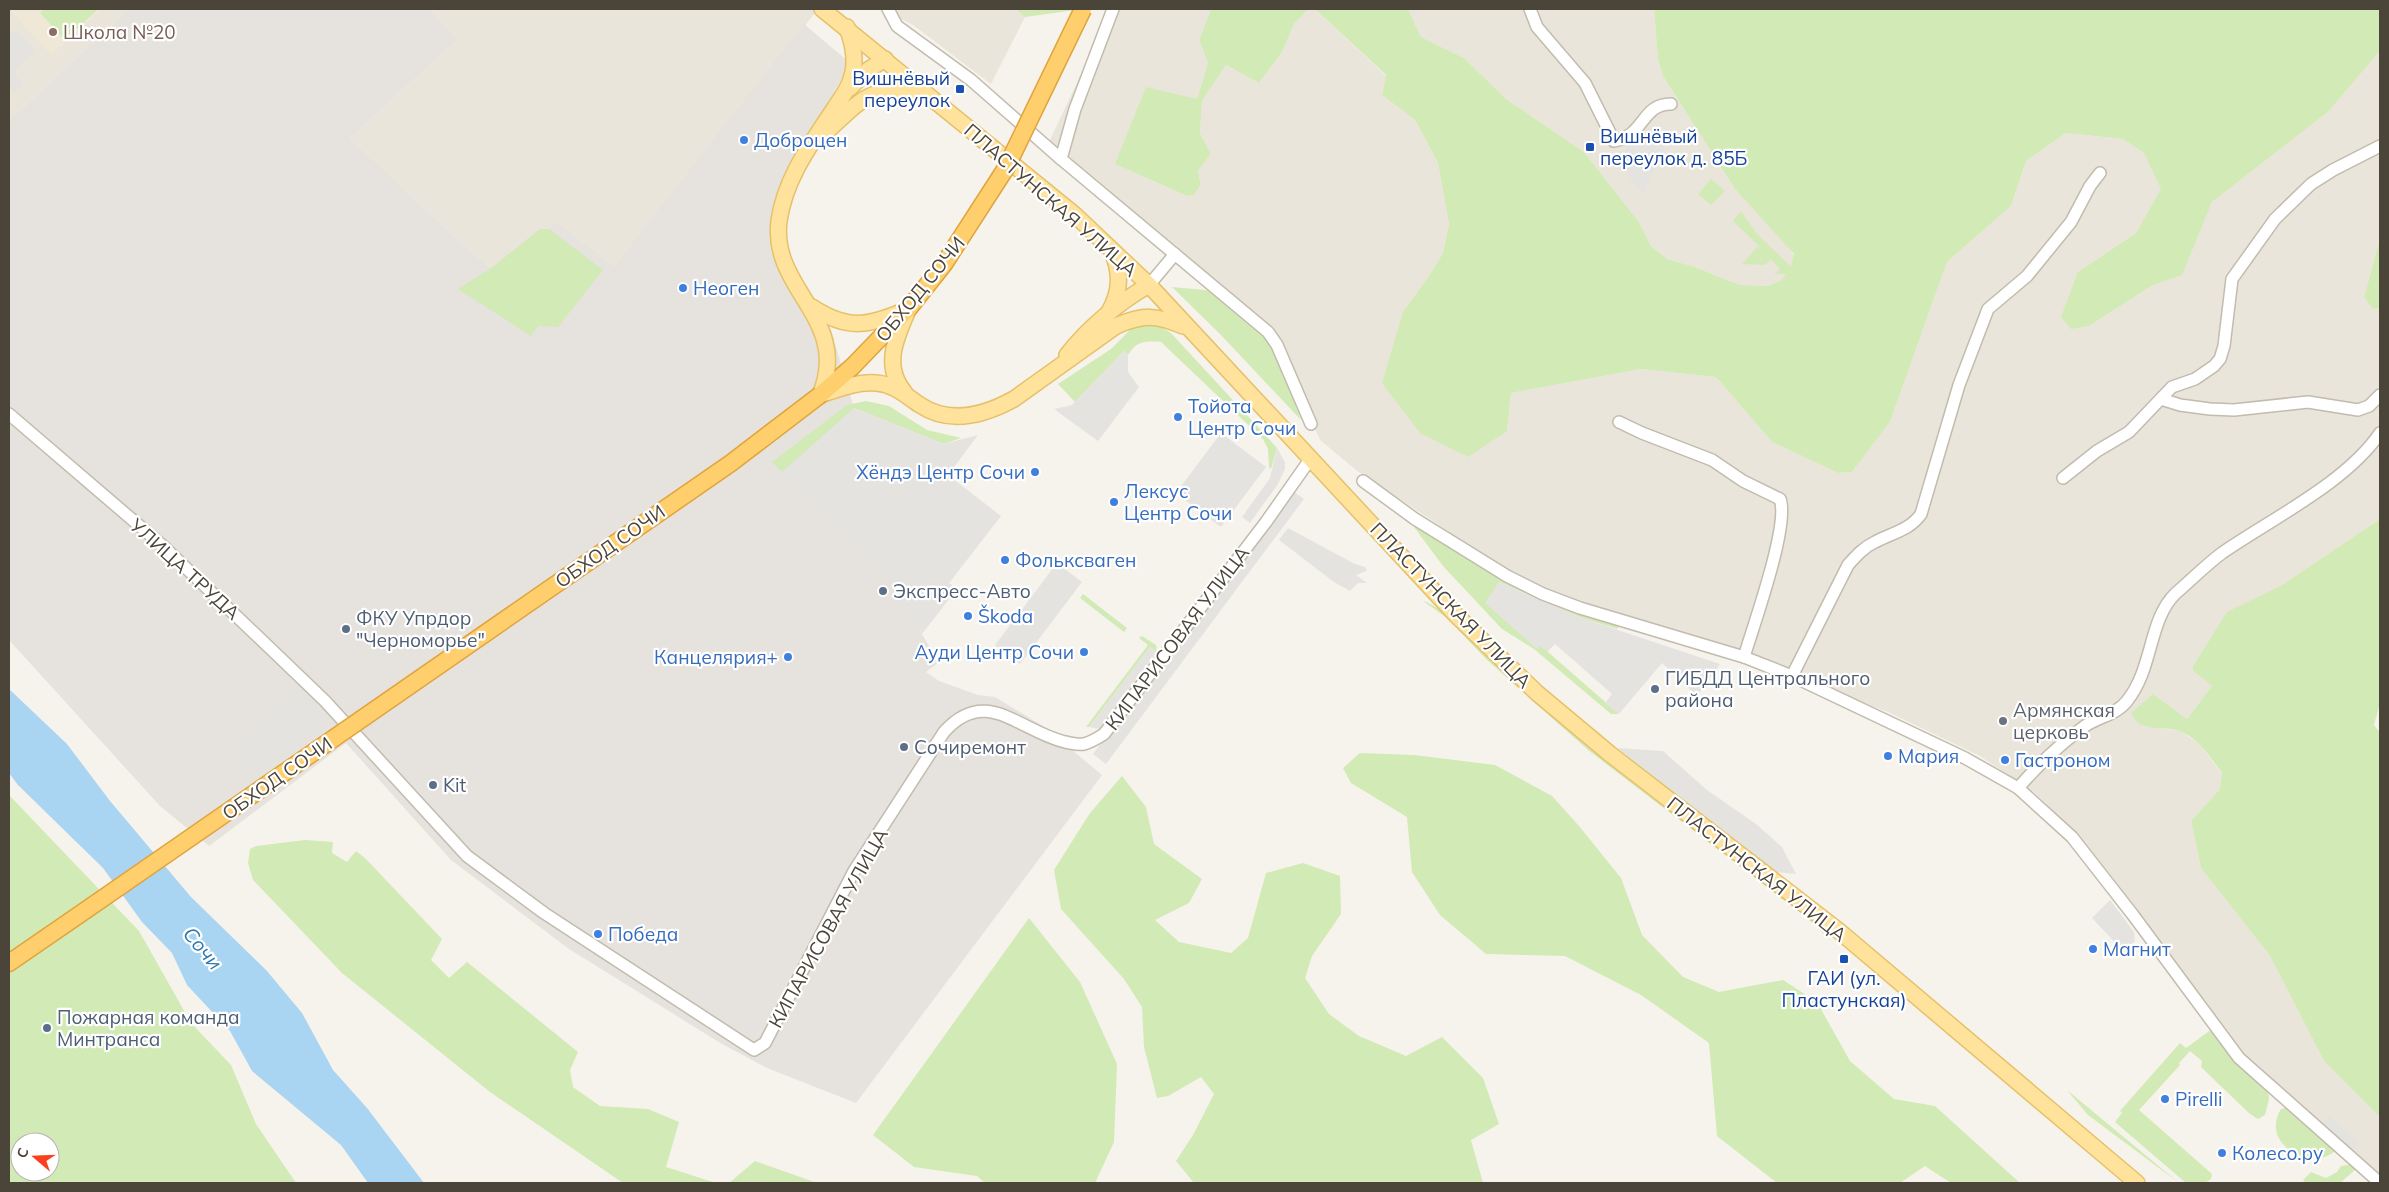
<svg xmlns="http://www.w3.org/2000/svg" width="2389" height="1192" font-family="Mulish,sans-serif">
<rect width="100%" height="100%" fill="#f6f3ec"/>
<g fill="#eae5da">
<path d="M9,9H129L9,121Z"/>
<path d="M430,9H818L614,266L557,222L491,268L462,244L350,138L458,39Z"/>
<path d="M881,9H1015L1025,17L991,84L913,25Z"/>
<path d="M1112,9H1211L1199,40L1208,63L1197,99L1115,164L1187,196L1194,195L1201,185L1198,171L1211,154L1200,133L1202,101L1226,65L1259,83L1282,52L1294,24L1308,9H1315L1386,76L1382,95L1415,120L1438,163L1449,224L1443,253L1427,279L1507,431L1511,393L1641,369L1716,377L1772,442L1838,473L1852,472L1890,422L1947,262L2011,206L2026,161L2066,133L2123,139L2144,153L2162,189L2136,233L2078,272L2089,326L2153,285L2181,275L2212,202L2328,112L2380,51V239L2364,297L2373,309L2380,308V519L2282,585L2227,613L2193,666V671L2212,686L2187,719L2153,694L2143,726L2181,731L2200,745L2222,774L2220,789L2191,821L2201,868L2270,956L2324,1061L2380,1117V1177L2253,1070L2080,837L2035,793L1980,756L1888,712L1821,687L1782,667L1735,648L1572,601L1516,576L1356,470L1320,440L1275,335L1048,144Z"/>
<path d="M1408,9H1654L1658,60L1663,76L1735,189L1783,239L1808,277L1782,280L1768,286L1740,285L1692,266L1667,259L1651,246L1639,222L1584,152L1506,99L1464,58L1421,37Z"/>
</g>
<path fill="#e6e2dd" d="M129,9H430L458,39L350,138L462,244L491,268L557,222L614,266L804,24L850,63L809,140L778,205L777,256L831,330L854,408L880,570L897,587L901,600L939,662L926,672L939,681L978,695L995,697L1043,726L1102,775L856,1103L767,1068L722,1044L569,949L451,860L346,743L209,846L160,806L9,640V121Z"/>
<path fill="#efe8d6" d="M9,9H102L51,55Z"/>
<g fill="#d2eab5" fill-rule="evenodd">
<path d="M45,9H98L65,40L40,13Z"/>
<path d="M1015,9H1083L1025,17Z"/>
<path d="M1211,9H1308L1294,24L1282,52L1259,83L1226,65L1202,101L1200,133L1211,154L1198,171L1201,185L1194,195L1187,196L1115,164L1146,87L1197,99L1208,63L1199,40Z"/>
<path d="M1315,9H1408L1421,37L1464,58L1506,99L1584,152L1639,222L1651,246L1667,259L1692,266L1740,285L1768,286L1782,280L1786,274H1774L1780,269L1771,259L1765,265L1759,251L1765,265L1742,264L1758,246L1759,250V246L1733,221L1741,211L1757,234L1791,267L1794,254L1735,189L1663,76L1658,60L1654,9H2380V51L2328,112L2212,202L2182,275L2153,285L2089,326L2071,329L2061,317L2078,272L2136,233L2161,189L2144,153L2123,139L2066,133L2026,161L2011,206L1947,262L1890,422L1852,472L1838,473L1772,442L1716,377L1641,369L1511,393L1507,431L1468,457L1420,433L1382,383L1403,312L1427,279L1443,253L1449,224L1438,163L1415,120L1382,95L1386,75Z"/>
<path d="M1711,179L1725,191L1711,205L1698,194Z"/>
<path d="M540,229H549L603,270L558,327L538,326L531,336L458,289L491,268Z"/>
<path d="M2380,239V308L2373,309L2364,297Z"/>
<path d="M1172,287L1215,291L1259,328L1276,351L1301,420L1221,335Z"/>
<path d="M1148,324L1159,326L1171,333L1277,448L1271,469L1269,467L1268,449L1263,439L1161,342C1146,341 1136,341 1128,355L1124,351L1075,402L1058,384L1111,349L1131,329Z"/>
<path d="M866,401L889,406L927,430L961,438L944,444L854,408L782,472L772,462L847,405Z"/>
<path d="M2380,519V703L2374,725L2380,733V1117L2324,1061L2270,956L2201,868L2191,821L2220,789L2222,773C2210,758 2200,740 2182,732C2164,724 2140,735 2131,713L2153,694L2187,719L2212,686L2193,671V666L2227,612L2282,585Z"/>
<path d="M1411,523L1478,563L1619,624L1617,629L1579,617L1499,582L1537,648L1540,645L1619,714H1611L1534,649L1502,629L1443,566Z"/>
<path d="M1083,594L1127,628L1124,632L1080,598Z"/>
<path d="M1423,601C1449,609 1479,649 1499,668C1596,758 1703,836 1808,916L1832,942L1807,918L1588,750L1486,659L1447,618Z"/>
<path d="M1142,636L1156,645L1157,652L1150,647L1089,727H1086L1148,645L1139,638Z"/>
<path d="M1360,753L1414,755L1495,765L1552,796L1579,826L1621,878L1642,935L1683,977L1719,992L1783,980L1817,1002L1850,1061L1894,1099L1935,1106L2020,1183H1951L1925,1166L1900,1183H1777L1717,1136L1709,1043L1641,995L1565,956L1486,954L1440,915L1412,872L1407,817L1351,783L1343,768Z"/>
<path d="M1122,776L1146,807L1154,844L1202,879L1189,903L1155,920L1179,942L1231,953L1248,938L1266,873L1303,863L1340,876L1341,914L1312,956L1305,978L1329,1014L1359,1036L1406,1056L1442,1037L1483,1078L1499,1124L1471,1140L1483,1183H1194L1176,1161L1193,1135L1214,1094L1201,1077L1168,1096L1157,1098L1144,1047L1142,1007L1124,979L1061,909L1054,870L1090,813Z"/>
<path d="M9,795L139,931L191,1023L231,1065L256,1124L296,1183H9ZM20,1142H50V1172H20Z"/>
<path d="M305,840L333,842L332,853L347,862L356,851L365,858L442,939L431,960L449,978L467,962L578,1052L570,1070L573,1087L600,1106L648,1109L679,1122L666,1167L716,1183H623L490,1092L342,973L253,880L248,863L250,849L256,846Z"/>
<path d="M1029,918L1080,982L1117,1064L1114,1142L1095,1183H985L977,1176L914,1167L873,1135Z"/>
<path d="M2212,1029L2268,1089L2269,1099L2265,1115L2258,1119L2250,1114L2201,1067L2202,1061L2190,1051L2179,1063L2180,1065L2139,1110L2212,1174L2211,1179L2205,1183H2186L2115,1122L2122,1113L2120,1111L2180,1043L2186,1048Z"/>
<path d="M2067,1090L2179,1183L2088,1115Z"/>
<path d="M2288,1107L2335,1147V1151C2313,1172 2259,1145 2281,1109Z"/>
<path d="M755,1161L817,1183H729Z"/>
<path d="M2353,1164L2356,1169L2340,1183H2306L2303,1180L2311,1172L2326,1178L2337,1172L2341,1166Z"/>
</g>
<g fill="#e5e3e0">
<path d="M18,31L35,50L13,73L23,84L15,92L9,86V47L12,44L9,41V32Z"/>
<path d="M1653,126L1670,133L1644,194L1631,180L1622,160L1630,138L1638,136Z"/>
<path d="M1124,351L1128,355V372L1139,387L1098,441L1054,409L1072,405Z"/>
<path d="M854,408L944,444L978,435L948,475L1001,516L949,583L957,589L922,634L900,599L897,587L779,476Z"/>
<path d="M1221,433L1266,467L1221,527L1176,493Z"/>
<path d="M1277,448L1285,462V469L1278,484L1250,523L1242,517L1270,478Z"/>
<path d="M1291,490L1304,499L1106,764L1093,754Z"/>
<path d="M1288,528L1355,564L1365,567L1367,570L1364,572L1356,575L1367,583H1358L1350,591L1334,582L1279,540Z"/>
<path d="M1057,563L1082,582L1020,664L995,645Z"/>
<path d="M1499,582L1579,617L1720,664L1697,696L1662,663L1619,714L1605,703L1612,694L1555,644L1547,652L1540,646L1537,649L1485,603Z"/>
<path d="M1150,647L1157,652L1099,729L1089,727Z"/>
<path d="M300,688L325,715L323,727L251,778L223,748Z"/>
<path d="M1617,748L1663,751L1707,790L1756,824L1782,847L1796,874L1776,872Z"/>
<path d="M2110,900L2134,932L2135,941L2123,951L2092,918Z"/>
<path d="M2329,1116L2359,1142L2352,1150L2322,1124Z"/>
</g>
<path fill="#a9d4f2" d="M9,689L67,744L110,801L191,897L267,971L302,1013L333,1070L367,1108L424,1183H368L341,1145L252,1071L230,1031L187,985L172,953L142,922L103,868L18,785L9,773Z"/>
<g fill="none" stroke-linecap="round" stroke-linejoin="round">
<defs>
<g id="minor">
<path d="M888,9L897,26L971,80L1061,159L1268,332L1277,345L1311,424"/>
<path d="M1530,9L1537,27L1585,83L1614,141C1645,136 1641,104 1671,104"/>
<path d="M1061,159L1075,109L1113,9"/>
<path d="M1149,285L1175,254"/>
<path d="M2161,399L2180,405L2210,409L2234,410L2308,402L2358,410L2369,406L2380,395"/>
<path d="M9,414L163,546L274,652L325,701L467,856L544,913L754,1050L765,1043L854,871L944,732C986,685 1019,731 1065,742C1071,743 1078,745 1084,744C1091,742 1098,738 1104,734L1266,522L1311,458"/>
<path d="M1619,422L1642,433L1712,460L1743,481L1780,499C1790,524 1753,627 1744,657"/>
<path d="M2063,478L2097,451L2129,432L2172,387L2195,379L2214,366L2220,359L2224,346L2232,279L2275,219L2311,184L2333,170L2380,146"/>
<path d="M1363,481L1415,519L1507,576L1543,594L1580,608L1744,657L1792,676L1965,758L2018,788L2072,837L2133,915L2239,1058L2380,1183"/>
<path d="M1792,676L1848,565C1856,556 1864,547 1875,542C1892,533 1910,530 1921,514L1959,385L1988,309L2027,276L2071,222L2090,186L2100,173"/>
<path d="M2018,788C2038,765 2060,744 2085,726C2098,717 2116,715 2127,701C2154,667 2148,620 2176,593C2191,580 2206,565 2222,553C2271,519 2346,483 2380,433"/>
</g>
<g id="major">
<path d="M822,9L1075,215L1149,285L1456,615L1537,693L1610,754L1839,931L2137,1183"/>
<path d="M850,88L868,70L885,59"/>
<path d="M824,134C863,99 871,82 927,95"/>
<path d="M812,307C848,331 870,326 908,309"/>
<path d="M1109,312C1121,291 1121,273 1112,251"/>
<path d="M1067,355C1088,328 1119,302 1149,285"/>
<path d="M905,393C882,366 896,338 908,310"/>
<path d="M820,395C838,389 858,381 876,383C894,384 906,396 920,405C950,425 985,415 1014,399L1116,326C1144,314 1156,315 1183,326"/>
<path d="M820,395C852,319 770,290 779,221C785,178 811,144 834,109C842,97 850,87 853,72C856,56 852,42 847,27"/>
</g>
<g id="highway">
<path d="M820,395L852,367L909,308"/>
<path d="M9,963L86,910"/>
</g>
</defs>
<use href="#minor" stroke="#c2bbae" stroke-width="14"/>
<use href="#major" stroke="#e6c16a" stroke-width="18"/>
<use href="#highway" stroke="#e0a43c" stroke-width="19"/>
<use href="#minor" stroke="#fff" stroke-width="11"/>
<use href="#major" stroke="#ffe39c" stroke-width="15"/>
<use href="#highway" stroke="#ffcf6e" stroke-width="16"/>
<defs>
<g id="highway-bridge">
<path d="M909,308L944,264L1006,168L1083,9"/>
<path d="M86,910L731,463L820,395"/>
</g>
</defs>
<use href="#highway-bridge" stroke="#e0a43c" stroke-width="19" stroke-linecap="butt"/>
<use href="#highway-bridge" stroke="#ffcf6e" stroke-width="16"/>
</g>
<circle fill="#8d6e63" stroke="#fff" stroke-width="2" cx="53" cy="32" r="5"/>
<g fill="#1a4fb4" stroke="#fff" stroke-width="2">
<rect x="955" y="84" width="10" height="10" rx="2.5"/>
<rect x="1585" y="142" width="10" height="10" rx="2.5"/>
<rect x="1839" y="954" width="10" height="10" rx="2.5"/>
</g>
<g fill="#3f7fe0" stroke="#fff" stroke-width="2">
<circle cx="744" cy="140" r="5"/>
<circle cx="683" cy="288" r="5"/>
<circle cx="1178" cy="417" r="5"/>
<circle cx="1035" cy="472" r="5"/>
<circle cx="1114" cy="502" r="5"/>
<circle cx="1005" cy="560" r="5"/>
<circle cx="968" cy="616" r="5"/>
<circle cx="1084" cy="652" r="5"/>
<circle cx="788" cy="657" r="5"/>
<circle cx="1888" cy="756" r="5"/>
<circle cx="2005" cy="760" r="5"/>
<circle cx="598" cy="934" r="5"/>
<circle cx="2093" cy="949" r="5"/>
<circle cx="2165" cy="1099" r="5"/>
<circle cx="2222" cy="1153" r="5"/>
</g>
<g fill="#5c6f8a" stroke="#fff" stroke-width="2">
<circle cx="883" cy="591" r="5"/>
<circle cx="346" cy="629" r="5"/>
<circle cx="1655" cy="689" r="5"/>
<circle cx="904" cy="747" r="5"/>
<circle cx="433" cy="785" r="5"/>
<circle cx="47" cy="1028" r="5"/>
</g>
<circle fill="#6b7280" stroke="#fff" stroke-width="2" cx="2003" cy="721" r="5"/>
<g text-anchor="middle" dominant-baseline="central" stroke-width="4.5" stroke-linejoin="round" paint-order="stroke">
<g font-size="19" fill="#785e54" stroke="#fff" text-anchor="start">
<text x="63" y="32">Школа №20</text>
</g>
<g font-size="19" fill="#164399" stroke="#fff" text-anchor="end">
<text x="950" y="78">Вишнёвый<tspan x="950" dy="22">переулок</tspan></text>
<text x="1600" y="136" text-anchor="start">Вишнёвый<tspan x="1600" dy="22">переулок д. 85Б</tspan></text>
<text x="1844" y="978" text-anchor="middle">ГАИ (ул.<tspan x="1844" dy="22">Пластунская)</tspan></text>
</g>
<g font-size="19" fill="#366cbe" stroke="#fff" text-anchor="start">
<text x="754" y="140">Доброцен</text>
<text x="693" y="288">Неоген</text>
<text x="1188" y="406">Тойота<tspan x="1188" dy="22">Центр Сочи</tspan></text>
<text x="1025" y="472" text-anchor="end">Хёндэ Центр Сочи</text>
<text x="1124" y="491">Лексус<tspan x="1124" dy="22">Центр Сочи</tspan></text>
<text x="1015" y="560">Фольксваген</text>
<text x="978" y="616">Škoda</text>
<text x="1074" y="652" text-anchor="end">Ауди Центр Сочи</text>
<text x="778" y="657" text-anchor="end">Канцелярия+</text>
<text x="1898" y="756">Мария</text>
<text x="2015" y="760">Гастроном</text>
<text x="608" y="934">Победа</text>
<text x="2103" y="949">Магнит</text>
<text x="2175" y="1099">Pirelli</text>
<text x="2232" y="1153">Колесо.ру</text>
</g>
<g font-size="19" fill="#4b4439" stroke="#fff">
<text transform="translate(1051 200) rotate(41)">ПЛАСТУНСКАЯ УЛИЦА</text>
<text transform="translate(920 289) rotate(-51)">ОБХОД СОЧИ</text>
<text transform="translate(610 546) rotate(-35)">ОБХОД СОЧИ</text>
<text transform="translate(185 569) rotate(42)">УЛИЦА ТРУДА</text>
<text transform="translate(1451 605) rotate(46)">ПЛАСТУНСКАЯ УЛИЦА</text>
<text transform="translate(1177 638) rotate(-53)">КИПАРИСОВАЯ УЛИЦА</text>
<text transform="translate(277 778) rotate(-35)">ОБХОД СОЧИ</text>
<text transform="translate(1757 869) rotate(38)">ПЛАСТУНСКАЯ УЛИЦА</text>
<text transform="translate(828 928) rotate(-61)">КИПАРИСОВАЯ УЛИЦА</text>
</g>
<g font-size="19" fill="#4e5e75" stroke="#fff" text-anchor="start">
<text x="893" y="591">Экспресс-Авто</text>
<text x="356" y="618">ФКУ Упрдор<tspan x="356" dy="22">"Черноморье"</tspan></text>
<text x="1665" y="678">ГИБДД Центрального<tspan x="1665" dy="22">района</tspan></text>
<text x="914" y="747">Сочиремонт</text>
<text x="443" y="785">Kit</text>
<text x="57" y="1017">Пожарная команда<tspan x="57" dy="22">Минтранса</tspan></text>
</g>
<g font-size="19" fill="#5b616d" stroke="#fff" text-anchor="start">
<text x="2013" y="710">Армянская<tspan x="2013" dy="22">церковь</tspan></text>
</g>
<g font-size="20" font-style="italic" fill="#2e7ab2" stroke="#fff">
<text transform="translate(203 948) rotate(50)">Сочи</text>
</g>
</g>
<rect width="2389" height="1192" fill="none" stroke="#4b4439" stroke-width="20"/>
<g transform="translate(35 1157) rotate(289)"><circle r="24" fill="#ffffff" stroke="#b7b4b0"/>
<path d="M0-4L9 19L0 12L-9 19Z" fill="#fc3f1d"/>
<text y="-8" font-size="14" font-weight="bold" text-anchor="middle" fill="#4b4439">С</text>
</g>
</svg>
